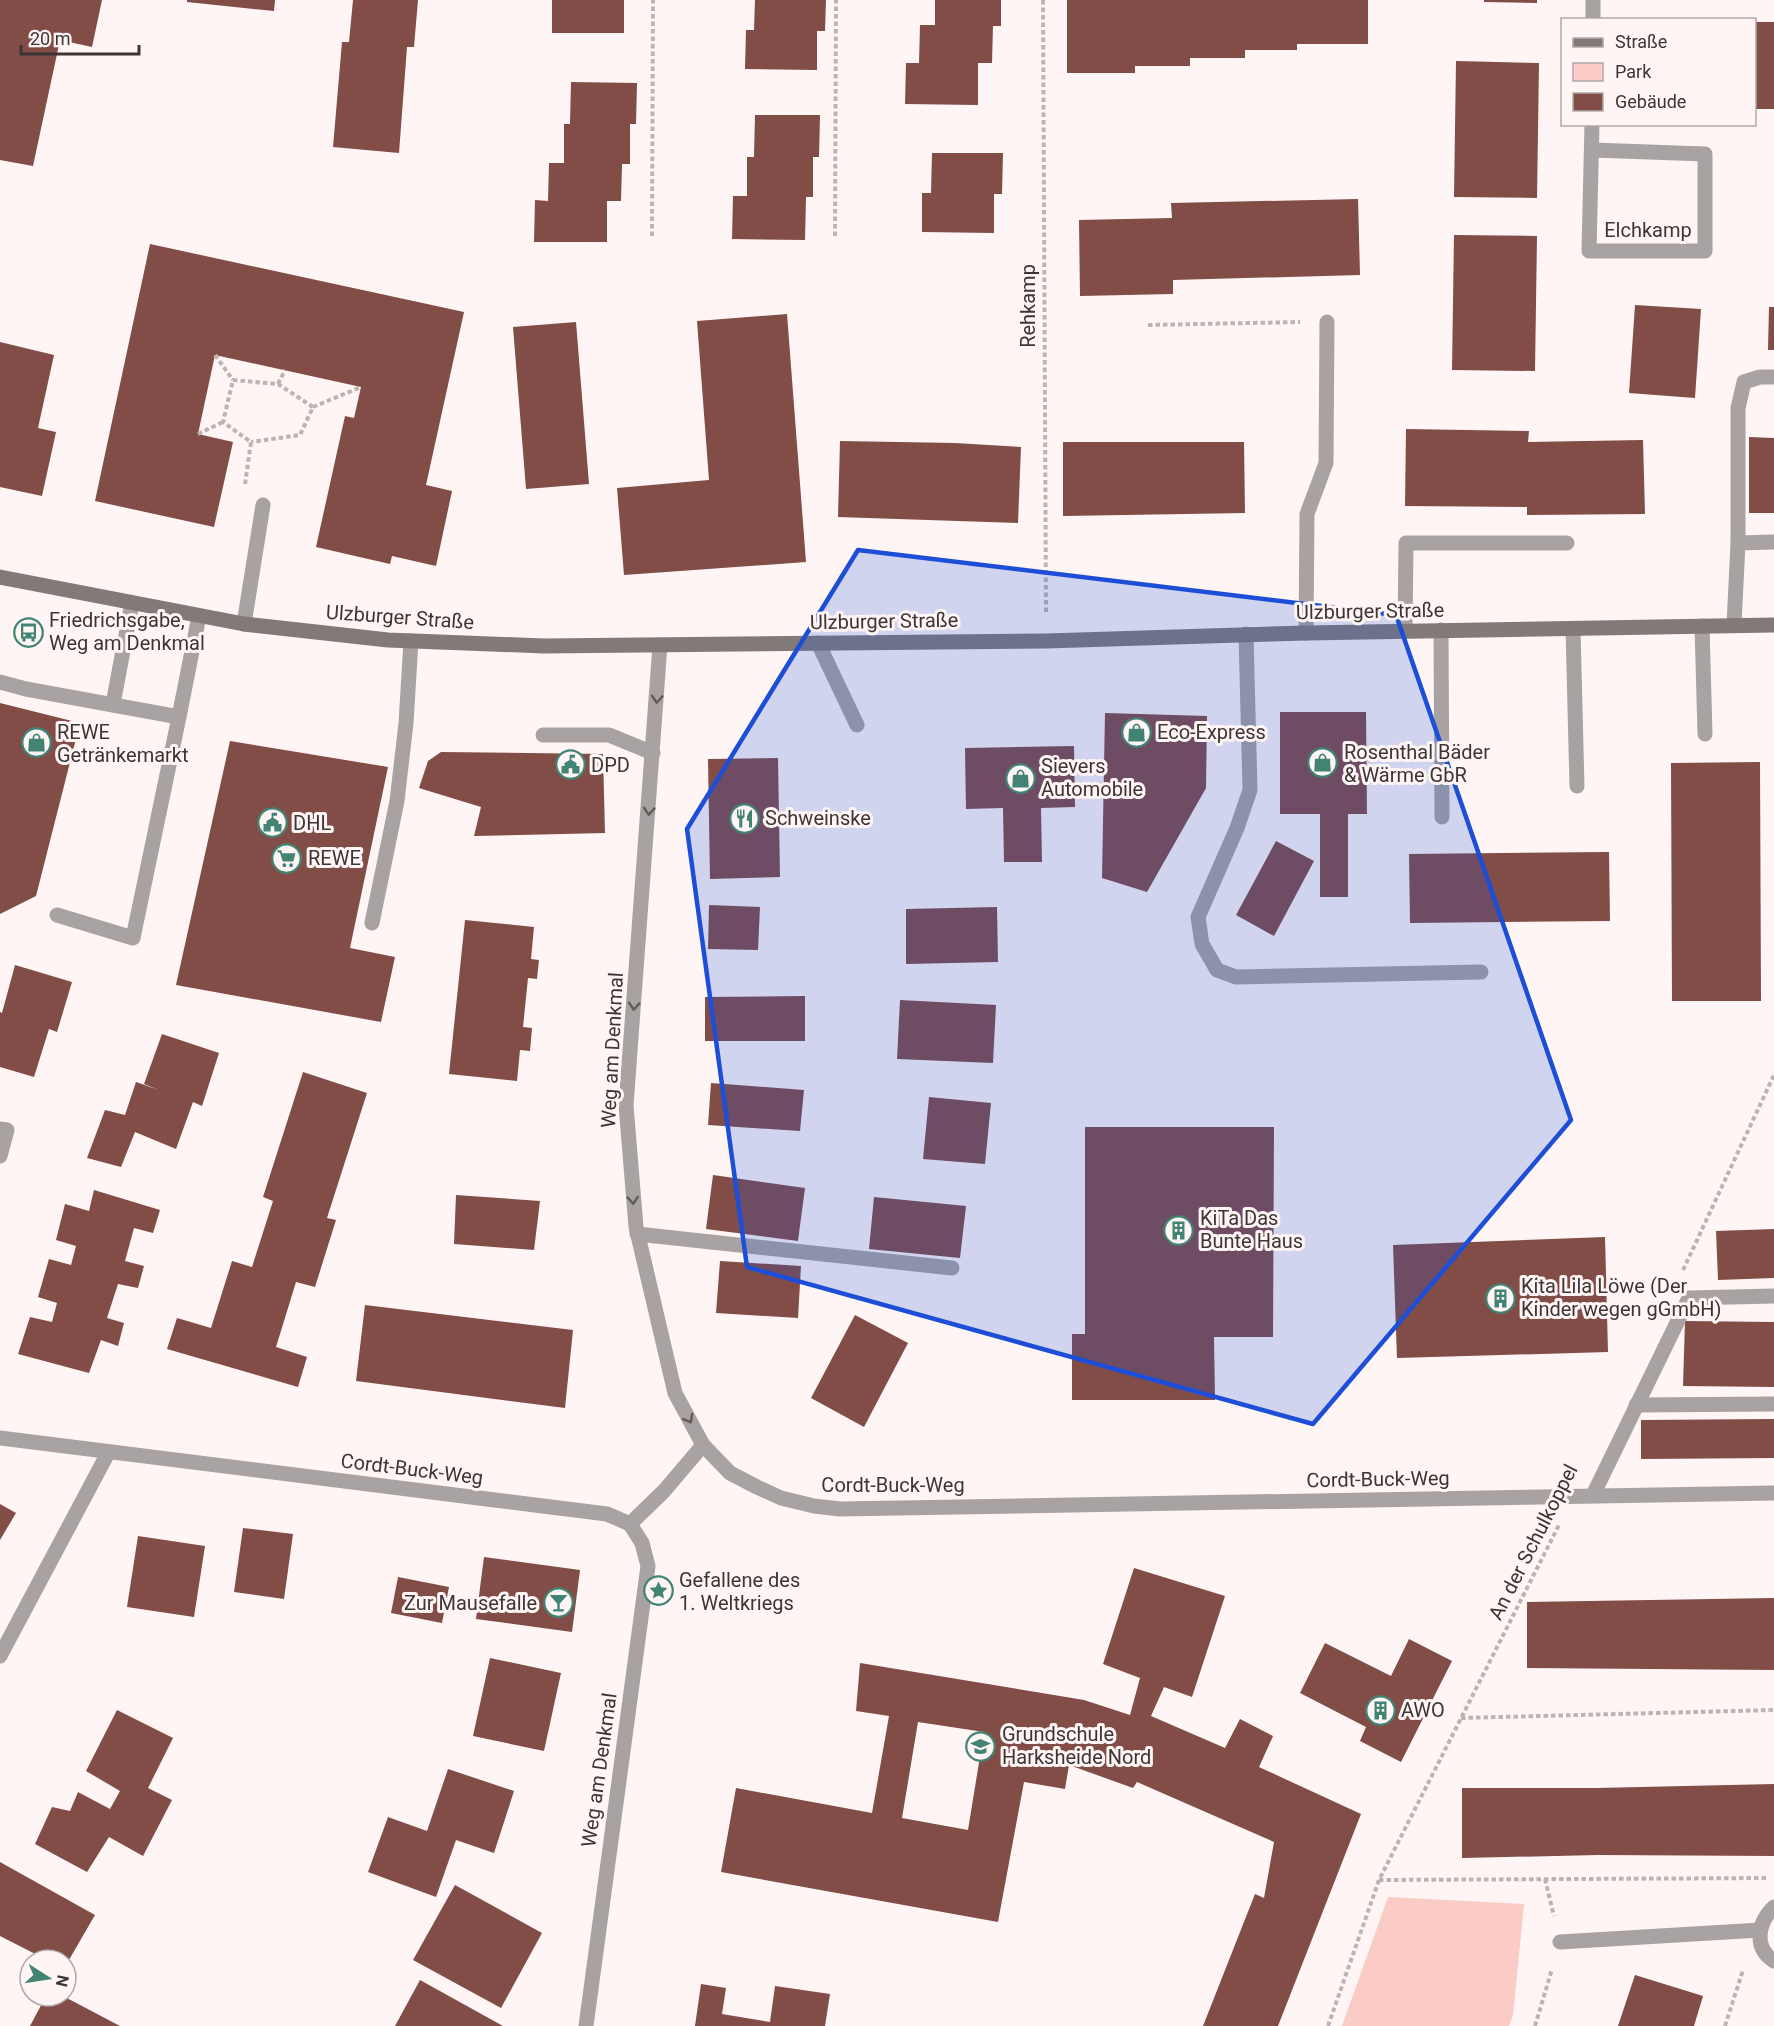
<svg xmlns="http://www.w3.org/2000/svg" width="1774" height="2026" font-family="Roboto,sans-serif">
<rect width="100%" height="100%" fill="#fef5f4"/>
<path fill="#fbcbc5" d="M1388,1897L1524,1904L1513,2015L1509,2026H1342Z"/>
<g fill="#824c47" fill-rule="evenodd">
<path d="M0,0H102L92,47L60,40L33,166L0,160Z"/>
<path d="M187,0H275L274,11L187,2Z"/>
<path d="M353,0H418L414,47H407L399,153L333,147L342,42H349Z"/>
<rect x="552" y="0" width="72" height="33"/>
<path d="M755,0H826L825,31H817V70L745,69L746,30H754Z"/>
<path d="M935,0H1001V26H993L992,63H978V105L905,104L906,63H919L920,25H935Z"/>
<path d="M1067,0H1368V44H1297V50H1245V58H1190V66H1135V73H1067Z"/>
<path d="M1484,0H1537V3L1484,2Z"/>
<rect x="1754" y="22" width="20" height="87"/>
<path d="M1456,61L1539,63L1537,198L1454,197Z"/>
<path d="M571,82L637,83L636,124H630V164H622L621,201H607V242H534L535,200L548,201L549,163H564V124H570Z"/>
<path d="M755,115H820L819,157H813V197H806L805,240L732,239L733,196H747V157H754Z"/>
<path d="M932,153H1003L1002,194H994V233L922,232V193H931Z"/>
<path d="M1358,199L1360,275L1173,280V294L1080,296L1079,220L1172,218L1171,203Z"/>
<path d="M1454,235L1537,236L1535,371L1452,370Z"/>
<path d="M150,244L464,312L426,485L452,491L436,566L392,556L390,564L316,547L345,416L354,418L361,387L215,355L198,434L233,442L214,527L95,501Z"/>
<path d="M1635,305L1701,309L1695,398L1629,393Z"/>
<path d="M1769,307H1774V350H1768Z"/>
<path d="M787,314L806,562L624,575L617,488L709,480L697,321Z"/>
<path d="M576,322L589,484L526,489L513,327Z"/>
<path d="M0,342L54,355L38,428L56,432L42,496L0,487Z"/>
<path d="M1406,429L1529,431L1528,442L1643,440L1645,514L1527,515V507L1405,506Z"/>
<path d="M1749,437L1774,438V513H1749Z"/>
<path d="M840,441L955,443L1021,447L1018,523L838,517Z"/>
<path d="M1063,442H1244L1245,513L1063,516Z"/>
<path d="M0,703L80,723L36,896L0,914Z"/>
<path d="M1280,712H1366L1367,814H1348V897H1320V814H1280Z"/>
<path d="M1105,713L1207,716L1206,788L1147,892L1102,878Z"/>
<path d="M230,741L388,767L350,948L395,957L381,1022L176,985Z"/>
<path d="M1074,746L1075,807L1041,808L1042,862H1004L1003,808L966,809L965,748Z"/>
<path d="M441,752L603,754L605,833L474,836L481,807L419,788L428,761Z"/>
<path d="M778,758L780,877L710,879L708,759Z"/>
<path d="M1760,762L1761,1001H1672L1671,763Z"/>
<path d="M1276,841L1314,861L1274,936L1236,915Z"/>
<path d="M1609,852L1610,921L1410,923L1409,854Z"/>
<path d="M709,905L760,907L758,950L708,949Z"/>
<path d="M997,907L998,962L906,964V909Z"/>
<path d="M465,920L534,927L531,959L539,960L537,979L528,978L523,1027L532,1028L530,1051L520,1050L517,1081L449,1074Z"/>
<path d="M15,965L72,982L57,1032L49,1029L34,1077L0,1067V1012L2,1013Z"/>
<path d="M805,996V1041H705V997Z"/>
<path d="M900,1000L996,1005L993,1063L897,1059Z"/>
<path d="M162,1034L219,1053L202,1106L193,1102L176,1149L135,1132L121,1167L87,1158L105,1110L125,1115L136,1082L159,1090L144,1084Z"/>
<path d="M303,1072L367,1093L327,1218L336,1220L315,1287L296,1282L276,1347L307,1357L298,1387L167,1349L177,1318L211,1328L232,1261L252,1267L273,1201L263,1197Z"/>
<path d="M711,1083L804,1090L800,1131L708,1125Z"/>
<path d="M929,1097L991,1103L985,1164L923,1159Z"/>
<path d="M1085,1127H1274L1273,1337H1214L1215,1400H1072V1334H1085Z"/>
<path d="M713,1175L805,1188L798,1241L706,1229Z"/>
<path d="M94,1190L160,1210L153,1233L134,1228L125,1261L144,1266L138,1288L118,1284L107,1318L124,1323L118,1346L101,1340L89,1373L18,1354L30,1317L52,1322L57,1303L38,1297L49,1259L71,1265L76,1246L56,1240L65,1204L89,1211Z"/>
<path d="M456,1195L540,1201L534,1250L454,1244Z"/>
<path d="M874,1197L966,1206L960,1258L869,1249Z"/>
<path d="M1774,1229V1278L1718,1280L1716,1231Z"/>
<path d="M1605,1237L1608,1352L1397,1358L1393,1245Z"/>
<path d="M720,1261L801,1266L798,1318L716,1313Z"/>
<path d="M365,1305L573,1330L565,1408L356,1381Z"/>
<path d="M855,1315L908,1343L864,1427L811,1398Z"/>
<path d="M1685,1321L1774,1322V1387L1683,1386Z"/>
<path d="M1774,1419V1458L1641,1459V1420Z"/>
<path d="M0,1504L16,1513L0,1540Z"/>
<path d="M243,1528L293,1534L284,1599L234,1592Z"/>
<path d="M138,1536L205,1546L194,1617L127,1607Z"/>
<path d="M484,1557L580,1570L572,1632L476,1619Z"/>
<path d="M1134,1568L1225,1596L1192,1697L1164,1687L1151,1716L1225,1748L1240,1719L1273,1736L1259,1767L1361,1814L1278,2026H1203L1255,1894L1264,1898L1274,1842L1137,1782L1133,1788L1069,1765L1065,1789L1024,1782L998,1922L721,1872L736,1788L872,1813L889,1716L856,1711L860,1663L1084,1700L1130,1715L1140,1678L1103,1664ZM918,1722L984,1732L968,1830L902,1818Z"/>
<path d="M398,1577L449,1587L442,1623L391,1613Z"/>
<path d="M1774,1598V1670L1527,1668V1602Z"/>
<path d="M1409,1639L1452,1661L1401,1762L1360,1741L1366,1727L1300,1693L1325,1643L1391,1676Z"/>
<path d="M490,1658L561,1673L544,1751L473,1736Z"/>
<path d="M117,1710L173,1738L148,1788L172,1800L143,1856L109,1837L87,1872L35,1844L52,1807L70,1811L78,1792L110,1809L120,1791L86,1771Z"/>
<path d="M448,1769L514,1791L494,1853L456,1840L436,1897L368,1872L388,1817L427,1831Z"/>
<path d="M1774,1784V1856L1598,1855L1462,1858V1788H1596Z"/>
<path d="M0,1862L95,1915L66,1965V1960H47L0,1936Z"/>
<path d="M455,1885L542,1933L501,2008L413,1960Z"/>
<path d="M1635,1975L1703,1996L1694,2026H1618Z"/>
<path d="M420,1980L503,2026H395Z"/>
<path d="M701,1984L726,1988L722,2014L770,2022L775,1986L830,1994L825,2026H695Z"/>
<path d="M46,1996H63L120,2026H30Z"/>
</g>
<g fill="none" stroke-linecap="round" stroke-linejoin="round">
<g stroke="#bcb4b3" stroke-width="4" stroke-dasharray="4.5 3" stroke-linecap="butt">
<path d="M1043,0L1046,612H1047"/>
<path d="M652,236L653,0"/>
<path d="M835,236L836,0"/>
<path d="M1148,325L1300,322"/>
<path d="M215,355L233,380"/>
<path d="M278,384L285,370"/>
<path d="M313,407L361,387"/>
<path d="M198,434L223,422"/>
<path d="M245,484L251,442L223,422L233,380L278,384L313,407L300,435L251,442"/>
<path d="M1683,1270L1774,1075"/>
<path d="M1461,1718L1774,1710"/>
<path d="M1545,1879L1554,1916"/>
<path d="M1379,1880L1767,1878"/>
<path d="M1328,2026L1379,1880L1559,1525"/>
<path d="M1535,2026L1552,1969"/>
<path d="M1725,2026L1743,1970"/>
</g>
<g stroke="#a8a3a2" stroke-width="15">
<path d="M1738,543V408L1744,382L1760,377H1774"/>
<path d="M244,624L263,505"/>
<path d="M1734,625L1738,543L1774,542"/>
<path d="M1702,626L1705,734"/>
<path d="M1573,629L1577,786"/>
<path d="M1441,630L1442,817"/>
<path d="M1405,631L1406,543H1567"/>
<path d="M1306,633L1307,514L1326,463L1327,322"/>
<path d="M1246,634L1250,790L1237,828L1198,917L1202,944L1217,970L1236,977L1481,972"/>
<path d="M818,643L857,725"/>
<path d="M0,682L26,689L179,717L199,616"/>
<path d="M113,704L132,603"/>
<path d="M543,735H609L653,753"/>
<path d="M57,915L133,938L179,717"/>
<path d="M372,923L397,801L406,723L411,641"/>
<path d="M637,1234L952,1268"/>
<path d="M1636,1405L1774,1404"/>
<path d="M1593,1495L1689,1298L1774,1296"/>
<path d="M1560,1942L1760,1930"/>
</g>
<g stroke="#a8a3a2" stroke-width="15">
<path d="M1593,20V0"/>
<path d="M1592,150L1705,154V251H1589L1592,124"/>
<path d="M660,645L626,1105L636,1227L675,1393L703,1445L730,1473L757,1487L781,1498L814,1506L840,1509L1774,1493"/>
<path d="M0,1129L7,1130L0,1156"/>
<path d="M0,1438L607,1514L630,1524"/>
<path d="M630,1524L664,1491L703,1445"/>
<path d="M0,1656L108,1453"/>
<path d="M1774,1907C1758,1922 1753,1948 1774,1961"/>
<path d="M586,2026L648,1566L642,1543L630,1524"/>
</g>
<path stroke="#827a79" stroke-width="15" d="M0,577L244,624L388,640L544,646L1046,641L1306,633L1774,625"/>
</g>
<defs><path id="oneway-chevron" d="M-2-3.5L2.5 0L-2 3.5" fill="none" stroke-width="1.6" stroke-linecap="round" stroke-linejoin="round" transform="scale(1.5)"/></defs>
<g stroke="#615c5b">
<use href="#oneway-chevron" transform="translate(657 699) rotate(94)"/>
<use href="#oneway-chevron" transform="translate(649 811) rotate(94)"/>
<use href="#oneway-chevron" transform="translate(634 1006) rotate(94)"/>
<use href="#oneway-chevron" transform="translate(633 1200) rotate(86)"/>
<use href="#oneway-chevron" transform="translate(689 1419) rotate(61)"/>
</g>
<path fill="#1d4ed8" fill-opacity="0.2" stroke="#1d4ed8" stroke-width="4.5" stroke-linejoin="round" d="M858,550L1396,615L1571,1120L1313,1424L747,1267L687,829Z"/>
<defs>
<symbol id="bus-ring" viewBox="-11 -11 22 22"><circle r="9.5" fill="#fef5f4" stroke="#428474" stroke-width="1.5"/><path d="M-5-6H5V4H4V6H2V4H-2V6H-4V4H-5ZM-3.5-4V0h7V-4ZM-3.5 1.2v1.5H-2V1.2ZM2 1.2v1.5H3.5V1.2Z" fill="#428474"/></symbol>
<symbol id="shop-ring" viewBox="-11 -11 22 22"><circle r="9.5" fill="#fef5f4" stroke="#428474" stroke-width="1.5"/><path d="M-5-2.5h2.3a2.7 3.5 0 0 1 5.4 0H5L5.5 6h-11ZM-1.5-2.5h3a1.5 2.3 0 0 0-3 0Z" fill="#428474"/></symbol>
<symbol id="civic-ring" viewBox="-11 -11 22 22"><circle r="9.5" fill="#fef5f4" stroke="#428474" stroke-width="1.5"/><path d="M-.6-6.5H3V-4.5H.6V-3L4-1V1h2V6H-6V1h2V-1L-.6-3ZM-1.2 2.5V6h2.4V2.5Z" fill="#428474"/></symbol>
<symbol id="restaurant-ring" viewBox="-11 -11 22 22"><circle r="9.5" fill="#fef5f4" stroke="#428474" stroke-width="1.5"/><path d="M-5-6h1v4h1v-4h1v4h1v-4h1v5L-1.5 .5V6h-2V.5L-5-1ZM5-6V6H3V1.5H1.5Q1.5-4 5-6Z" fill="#428474"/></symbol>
<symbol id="supermarket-ring" viewBox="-11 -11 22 22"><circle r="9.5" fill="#fef5f4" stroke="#428474" stroke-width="1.5"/><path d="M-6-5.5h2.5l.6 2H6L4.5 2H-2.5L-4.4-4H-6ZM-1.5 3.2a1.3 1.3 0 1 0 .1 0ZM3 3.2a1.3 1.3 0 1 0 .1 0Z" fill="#428474"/></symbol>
<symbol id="building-ring" viewBox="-11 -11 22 22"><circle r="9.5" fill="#fef5f4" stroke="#428474" stroke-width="1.5"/><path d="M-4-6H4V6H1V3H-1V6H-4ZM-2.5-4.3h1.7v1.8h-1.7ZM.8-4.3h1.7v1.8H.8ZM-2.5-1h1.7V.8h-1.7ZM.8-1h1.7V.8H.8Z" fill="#428474"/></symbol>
<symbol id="sight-ring" viewBox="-11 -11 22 22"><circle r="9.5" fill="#fef5f4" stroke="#428474" stroke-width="1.5"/><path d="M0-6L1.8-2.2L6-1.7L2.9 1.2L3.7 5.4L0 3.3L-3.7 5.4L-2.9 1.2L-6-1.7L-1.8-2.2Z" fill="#428474"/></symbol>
<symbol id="bar-ring" viewBox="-11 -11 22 22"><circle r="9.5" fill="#fef5f4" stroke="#428474" stroke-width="1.5"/><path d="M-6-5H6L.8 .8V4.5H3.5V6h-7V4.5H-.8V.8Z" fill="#428474"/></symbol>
<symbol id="school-ring" viewBox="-11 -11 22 22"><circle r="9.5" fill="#fef5f4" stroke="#428474" stroke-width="1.5"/><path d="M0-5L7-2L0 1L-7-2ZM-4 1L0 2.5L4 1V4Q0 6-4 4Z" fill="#428474"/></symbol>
</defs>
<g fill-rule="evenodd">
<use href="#bus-ring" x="12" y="616" width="33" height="33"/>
<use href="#shop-ring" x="1120" y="716" width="33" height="33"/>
<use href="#shop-ring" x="20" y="726" width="33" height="33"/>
<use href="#shop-ring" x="1306" y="746" width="33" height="33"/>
<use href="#civic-ring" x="554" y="748" width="33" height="33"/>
<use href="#shop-ring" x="1004" y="762" width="33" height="33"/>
<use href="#restaurant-ring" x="728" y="802" width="33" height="33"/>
<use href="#civic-ring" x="256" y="806" width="33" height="33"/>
<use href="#supermarket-ring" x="270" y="842" width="33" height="33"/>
<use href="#building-ring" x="1162" y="1214" width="33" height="33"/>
<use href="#building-ring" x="1484" y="1282" width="33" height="33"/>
<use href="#sight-ring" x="642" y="1574" width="33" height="33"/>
<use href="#bar-ring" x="542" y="1586" width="33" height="33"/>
<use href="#building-ring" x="1364" y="1694" width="33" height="33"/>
<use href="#school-ring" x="964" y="1730" width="33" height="33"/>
</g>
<g text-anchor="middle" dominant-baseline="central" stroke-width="6" stroke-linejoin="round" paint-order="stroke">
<g font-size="20" fill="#3b3635" stroke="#fef5f4">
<text x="1648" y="230">Elchkamp</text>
<text transform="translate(1028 306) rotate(-90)">Rehkamp</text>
<text transform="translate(1370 611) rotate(-1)">Ulzburger Straße</text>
<text transform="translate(400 617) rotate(4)">Ulzburger Straße</text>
<text transform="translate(884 621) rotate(-1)">Ulzburger Straße</text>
<text transform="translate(612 1050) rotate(-87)">Weg am Denkmal</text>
<text transform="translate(412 1469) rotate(7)">Cordt-Buck-Weg</text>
<text transform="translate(1378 1479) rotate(-1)">Cordt-Buck-Weg</text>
<text x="893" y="1485">Cordt-Buck-Weg</text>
<text transform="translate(1533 1542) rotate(-63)">An der Schulkoppel</text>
<text transform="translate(599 1770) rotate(-82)">Weg am Denkmal</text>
</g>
<g font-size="20" fill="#3b3635" stroke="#fef5f4" text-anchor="start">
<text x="49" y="620">Friedrichsgabe,<tspan x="49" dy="23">Weg am Denkmal</tspan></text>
<text x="57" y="732">REWE<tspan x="57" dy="23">Getränkemarkt</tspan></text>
<text x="1157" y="732">Eco-Express</text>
<text x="1344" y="752">Rosenthal Bäder<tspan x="1344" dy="23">&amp; Wärme GbR</tspan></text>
<text x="591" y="765">DPD</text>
<text x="1041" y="766">Sievers<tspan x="1041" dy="23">Automobile</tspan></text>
<text x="765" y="818">Schweinske</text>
<text x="293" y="823">DHL</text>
<text x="308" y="858">REWE</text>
<text x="1200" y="1218">KiTa Das<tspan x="1200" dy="23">Bunte Haus</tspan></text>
<text x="1521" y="1286">Kita Lila Löwe (Der<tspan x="1521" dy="23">Kinder wegen gGmbH)</tspan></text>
<text x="679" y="1580">Gefallene des<tspan x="679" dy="23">1. Weltkriegs</tspan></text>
<text x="537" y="1603" text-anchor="end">Zur Mausefalle</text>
<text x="1401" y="1710">AWO</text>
<text x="1002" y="1734">Grundschule<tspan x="1002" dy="23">Harksheide Nord</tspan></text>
</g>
</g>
<rect x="1561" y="18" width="195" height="108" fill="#fef5f4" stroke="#b0a9a8" stroke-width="1.5"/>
<rect x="1573" y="38" width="30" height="9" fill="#827a79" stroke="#b0a9a8" stroke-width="1.5"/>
<text x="1615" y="48" font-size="18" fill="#3b3635">Straße</text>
<rect x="1573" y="63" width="30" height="18" fill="#fbcbc5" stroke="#b0a9a8" stroke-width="1.5"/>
<text x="1615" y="78" font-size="18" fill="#3b3635">Park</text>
<rect x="1573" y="93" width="30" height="18" fill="#824c47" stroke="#b0a9a8" stroke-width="1.5"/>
<text x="1615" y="108" font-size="18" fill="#3b3635">Gebäude</text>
<g transform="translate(48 1978) rotate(102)"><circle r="28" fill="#fef5f4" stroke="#b0a9a8" stroke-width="1.5"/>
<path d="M0-4.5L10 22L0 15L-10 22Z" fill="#428474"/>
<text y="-9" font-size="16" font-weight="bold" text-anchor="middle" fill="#3b3635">N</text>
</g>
<path d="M21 45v9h118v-9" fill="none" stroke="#3b3635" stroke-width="3"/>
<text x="30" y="45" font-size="18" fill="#3b3635" stroke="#fef5f4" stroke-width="4.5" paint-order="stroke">20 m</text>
</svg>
